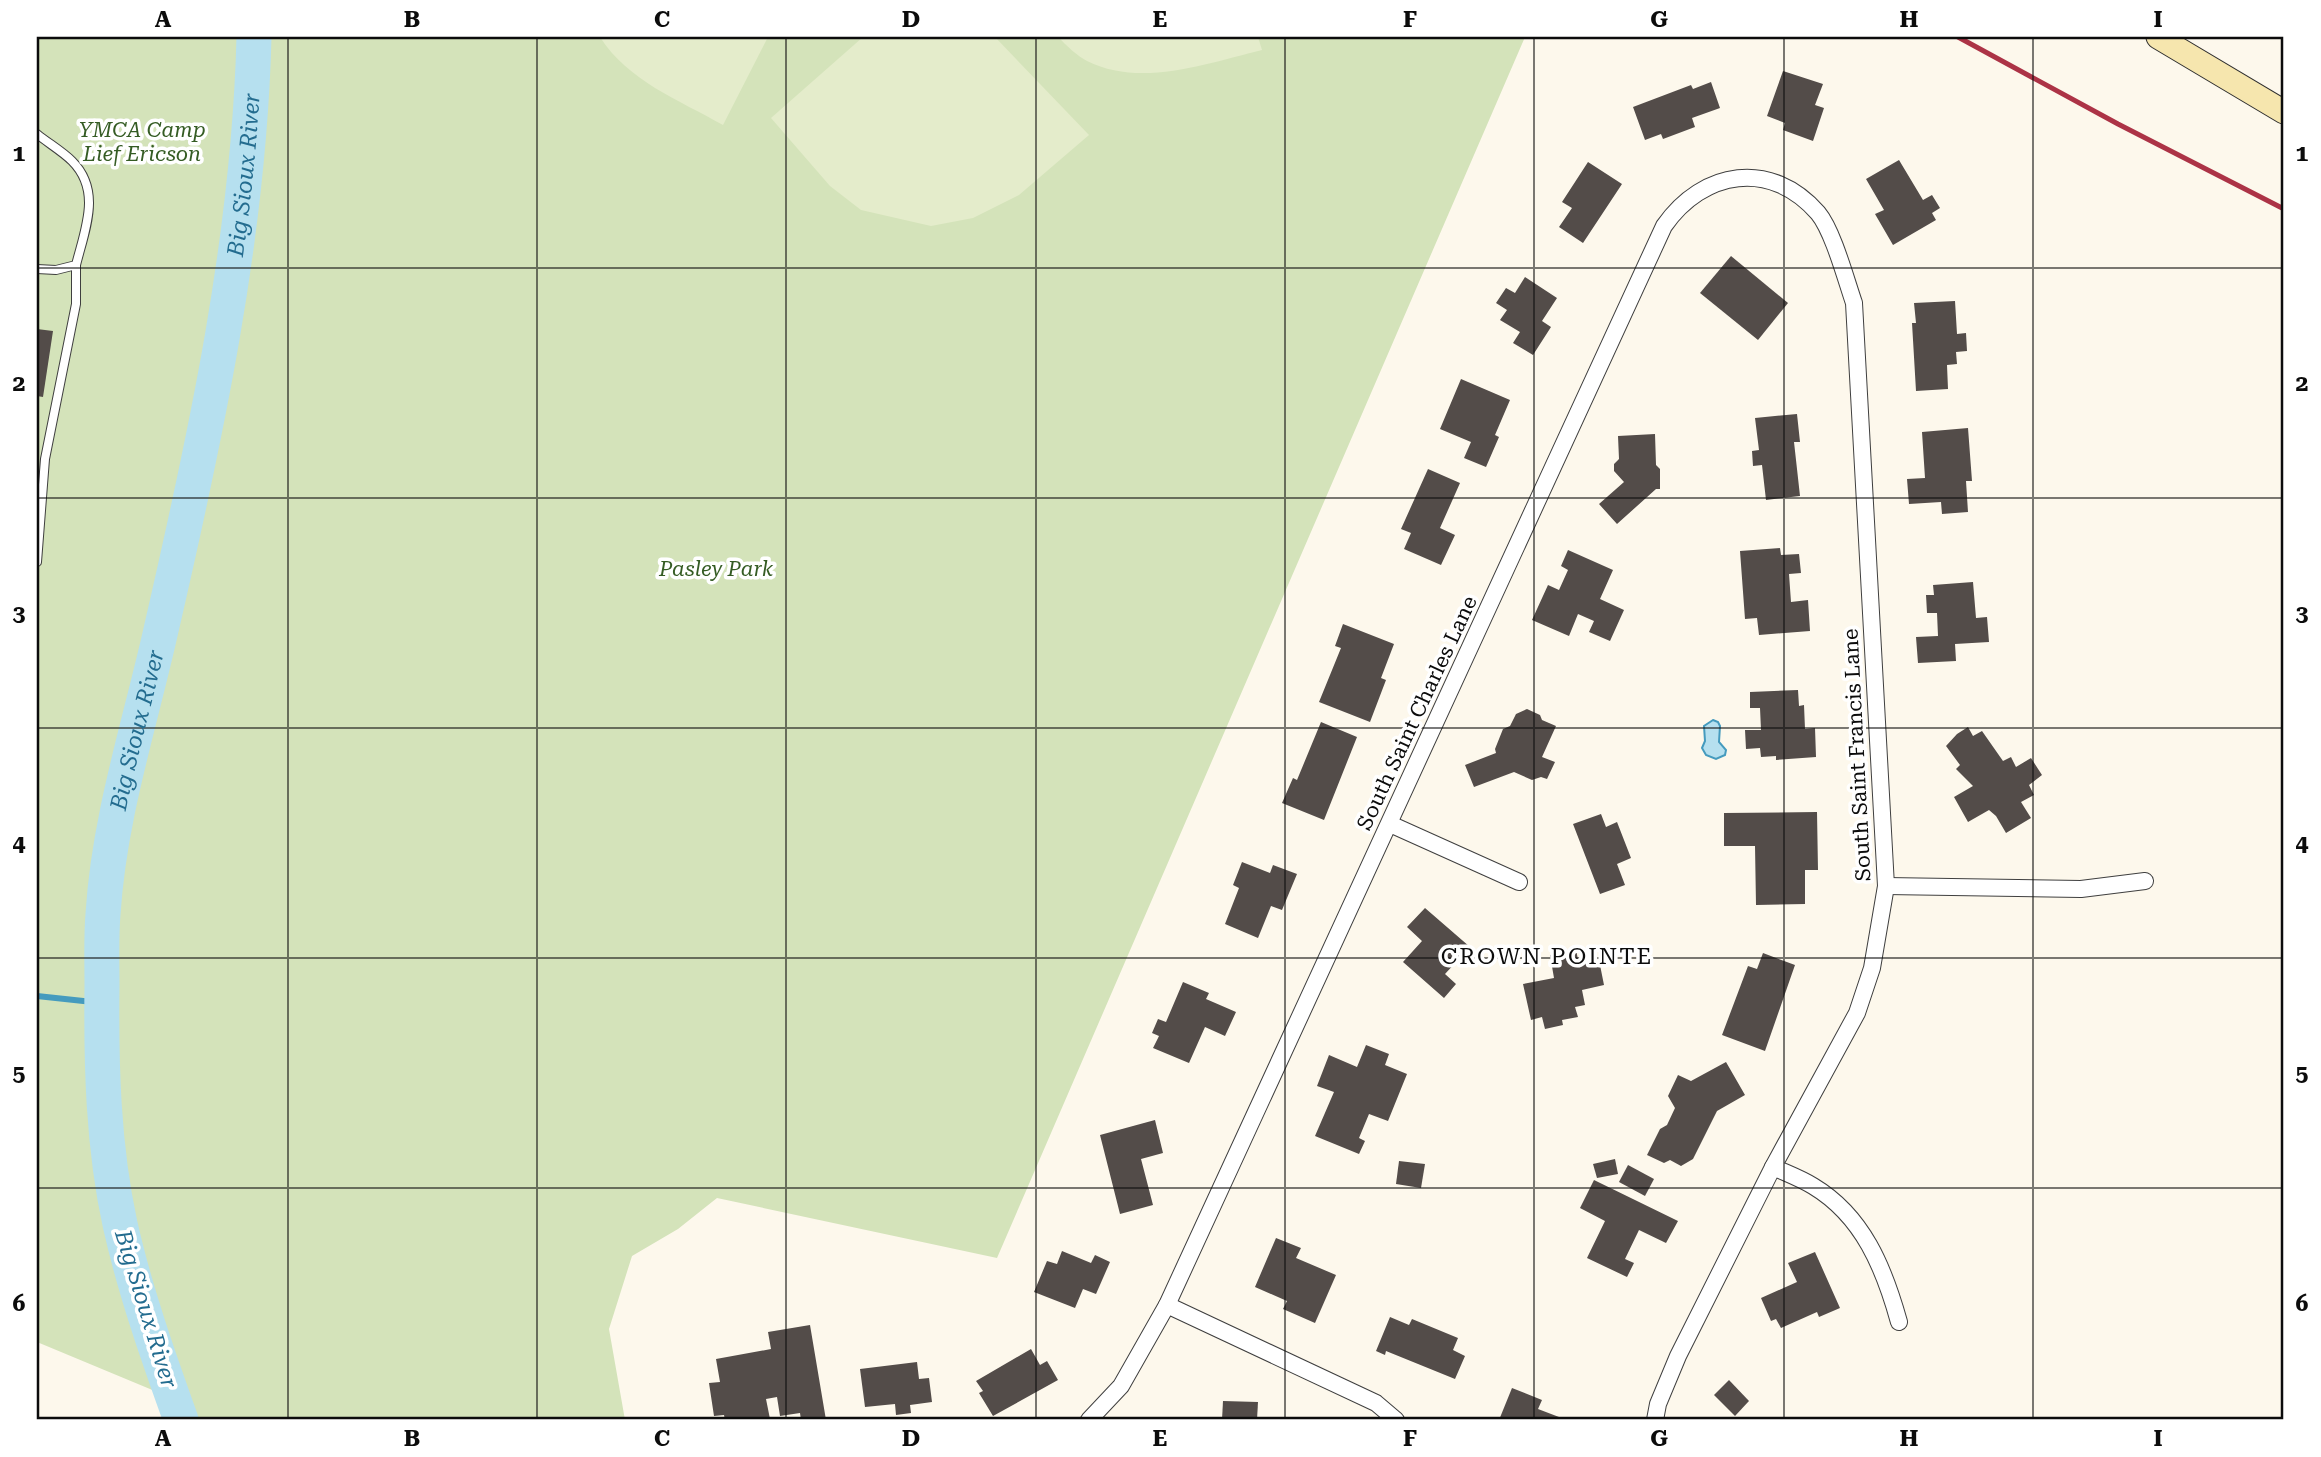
<svg xmlns="http://www.w3.org/2000/svg" width="2321" height="1457" font-family="'Roboto Serif',serif">
<rect width="100%" height="100%" fill="#fdf8ec"/>
<path fill="#d4e3ba" d="M37,37H1525L997,1258L717,1198L678,1229L632,1256L609,1329L625,1420H181L174,1399L37,1342Z"/>
<g fill="#e4eccb">
<path d="M600,37H768L723,125C679,100 628,81 600,37Z"/>
<path d="M863,37H995L1089,135L1019,195L973,218L931,226L861,210L830,186L771,118Z"/>
<path d="M1058,37H1258L1262,50C1208,63 1141,88 1087,61C1077,56 1066,45 1058,37Z"/>
</g>
<path fill="#b6e0ef" stroke="#459bbe" stroke-width="2" d="M1713,720L1718,722L1720,726L1719,742L1726,750L1725,755L1716,759L1706,755L1702,748L1705,741L1704,726Z"/>
<g fill="none" stroke-linecap="round" stroke-linejoin="round">
<path stroke="#459bbe" stroke-width="6" d="M37,996L102,1003"/>
<path stroke="#b6e0ef" stroke-width="35" id="s1" d="M181,1420C158,1356 135,1291 120,1224C103,1146 101,1065 102,985C102,961 101,938 103,914C109,817 140,724 161,630C206,435 249,237 254,37"/>
</g>
<g fill="#534c49">
<path d="M1783,71L1823,84L1815,105L1824,108L1813,141L1783,130L1785,123L1767,116Z"/>
<path d="M1711,82L1720,108L1692,118L1695,127L1663,139L1661,134L1645,140L1633,107L1691,85L1693,89Z"/>
<path d="M1899,160L1923,200L1932,195L1940,208L1932,213L1936,220L1893,245L1875,214L1884,210L1866,179Z"/>
<path d="M1588,162L1622,184L1583,243L1559,227L1572,208L1562,202Z"/>
<path d="M1731,256L1788,303L1758,340L1700,293Z"/>
<path d="M1525,277L1557,298L1542,321L1551,327L1533,355L1513,343L1520,332L1500,320L1507,310L1496,303L1506,288L1515,293Z"/>
<path d="M1955,301L1957,334L1966,333L1967,351L1956,352L1957,364L1947,365L1948,389L1916,391L1912,323H1916L1914,303Z"/>
<path d="M37,329L53,331L43,397L37,396Z"/>
<path d="M1461,379L1510,400L1495,435L1499,437L1486,467L1464,458L1471,442L1440,429Z"/>
<path d="M1797,414L1800,442H1794L1800,496L1766,500L1762,465L1753,466L1752,451L1759,450L1755,418Z"/>
<path d="M1968,428L1972,481H1966L1968,512L1942,514L1941,502L1909,504L1907,479L1925,478L1922,432Z"/>
<path d="M1655,434L1656,465L1660,469V489H1656L1617,524L1599,504L1624,482L1614,471V464L1619,459L1618,436Z"/>
<path d="M1428,469L1460,483L1440,528L1455,535L1441,565L1404,549L1411,533L1401,529Z"/>
<path d="M1780,548L1781,555L1799,554L1801,573L1789,574L1791,602L1808,600L1810,631L1759,635L1757,618L1745,619L1740,551Z"/>
<path d="M1568,550L1613,570L1600,599L1624,610L1610,641L1589,632L1594,621L1578,614L1569,636L1532,620L1548,585L1559,590L1568,570L1561,566Z"/>
<path d="M1973,582L1976,618L1987,617L1989,642L1955,644L1956,661L1918,663L1916,637L1938,636L1937,613H1927L1926,595H1934L1933,585Z"/>
<path d="M1343,624L1394,644L1381,678L1386,680L1370,722L1319,702L1341,648L1335,646Z"/>
<path d="M1798,690L1799,706L1804,705L1805,729L1815,728L1816,757L1776,760V756L1761,757L1760,748L1746,749L1745,730H1761L1760,708H1750V692Z"/>
<path d="M1527,709L1540,715L1542,720L1556,726L1542,757L1555,762L1547,779L1541,777L1532,780L1514,772L1474,787L1465,765L1496,753L1495,749L1503,729L1510,726L1516,714Z"/>
<path d="M1321,722L1357,737L1324,820L1282,803L1293,778L1297,780Z"/>
<path d="M1968,727L1973,736L1982,731L2003,761L2011,757L2016,767L2031,758L2042,775L2029,785L2034,795L2021,802L2031,818L2006,833L1996,816L1989,810L1968,822L1954,797L1973,786L1956,769L1960,765L1946,746L1957,734Z"/>
<path d="M1817,812L1818,870H1805V904L1756,905L1755,846H1724V813Z"/>
<path d="M1601,814L1606,827L1617,822L1631,858L1617,864L1625,885L1600,894L1573,824Z"/>
<path d="M1242,862L1270,873L1273,865L1297,874L1282,910L1271,906L1258,938L1225,924L1239,888L1233,885Z"/>
<path d="M1425,908L1470,947L1445,974L1456,984L1444,998L1403,962L1422,941L1407,927Z"/>
<path d="M1576,950L1579,964L1599,960L1604,985L1582,990L1585,1005L1575,1007L1578,1017L1562,1020L1563,1025L1545,1029L1542,1017L1531,1020L1523,984L1554,978L1550,955Z"/>
<path d="M1763,953L1795,965L1765,1051L1722,1035L1748,966L1757,969Z"/>
<path d="M1183,982L1209,993L1206,999L1236,1012L1225,1036L1205,1027L1189,1063L1153,1048L1159,1036L1152,1033L1158,1019L1166,1022Z"/>
<path d="M1366,1045L1389,1054L1385,1065L1407,1074L1388,1121L1369,1114L1359,1138L1365,1141L1359,1154L1315,1136L1334,1092L1317,1086L1329,1055L1357,1067Z"/>
<path d="M1726,1062L1745,1095L1717,1111L1693,1159L1681,1166L1670,1160L1664,1163L1647,1155L1660,1129L1667,1125L1675,1108L1668,1096L1678,1075L1691,1081Z"/>
<path d="M1155,1120L1163,1153L1141,1159L1153,1205L1120,1214L1100,1135Z"/>
<path d="M1615,1159L1618,1174L1597,1178L1593,1164Z"/>
<path d="M1399,1161L1425,1164L1421,1188L1396,1184Z"/>
<path d="M1628,1165L1654,1179L1645,1196L1619,1182Z"/>
<path d="M1594,1180L1678,1221L1666,1243L1639,1230L1625,1259L1634,1263L1627,1277L1587,1258L1605,1221L1580,1208Z"/>
<path d="M1276,1238L1301,1248L1296,1258L1336,1275L1315,1323L1283,1309L1287,1301L1255,1287Z"/>
<path d="M1062,1251L1091,1263L1095,1255L1110,1262L1096,1294L1083,1289L1075,1308L1034,1292L1047,1261L1057,1264Z"/>
<path d="M1815,1252L1840,1308L1819,1317L1817,1312L1781,1328L1776,1319L1771,1321L1761,1298L1797,1282L1788,1263Z"/>
<path d="M1390,1317L1409,1325L1412,1319L1458,1338L1453,1350L1465,1356L1455,1379L1386,1351L1385,1355L1376,1351Z"/>
<path d="M810,1325L826,1420H801L800,1413L780,1416L777,1397L766,1399L770,1419L725,1420L724,1415L714,1416L709,1383L720,1382L716,1359L771,1349L768,1332Z"/>
<path d="M1031,1349L1040,1365L1047,1361L1058,1380L993,1416L979,1393L983,1391L976,1381Z"/>
<path d="M917,1362L919,1379L929,1378L932,1402L910,1405L911,1413L896,1415L895,1404L865,1407L860,1369Z"/>
<path d="M1729,1380L1749,1401L1735,1416L1714,1395Z"/>
<path d="M1512,1388L1542,1400L1538,1409L1559,1417L1558,1420H1499Z"/>
<path d="M1223,1401L1258,1402L1257,1420H1222Z"/>
</g>
<g fill="none" stroke-linecap="round" stroke-linejoin="round">
<defs>
<g id="lane">
<path d="M37,134C48,143 62,151 72,161C102,191 85,229 76,265L56,270L37,269"/>
<path d="M37,562L45,459L76,304V265"/>
</g>
<g id="street">
<path d="M1390,824L1519,882"/>
<path d="M1886,886L2081,889L2145,881"/>
<path d="M1773,1167C1786,1173 1800,1178 1813,1186C1863,1216 1884,1268 1899,1322"/>
<path d="M1167,1305L1376,1403L1396,1420"/>
<path d="M1089,1420L1121,1386L1167,1305L1664,226C1703,170 1771,159 1818,213C1833,231 1846,280 1854,303L1886,886L1872,968L1857,1013L1773,1167L1678,1356L1658,1404L1655,1420"/>
</g>
<path id="secondary" d="M2158,37L2284,112"/>
</defs>
<use href="#lane" stroke="#3f3f3f" stroke-width="10"/>
<use href="#street" stroke="#3f3f3f" stroke-width="18"/>
<use href="#secondary" stroke="#2e2e2e" stroke-width="25"/>
<use href="#lane" stroke="#fff" stroke-width="8"/>
<use href="#street" stroke="#fff" stroke-width="16"/>
<use href="#secondary" stroke="#f6e6ae" stroke-width="23"/>
<path stroke="#ac3346" stroke-width="5" d="M1958,37L2118,124L2284,209"/>
</g>
<path fill="none" stroke="#0c0c0c" stroke-width="2" stroke-opacity="0.55" d="M288,37V1420M537,37V1420M786,37V1420M1036,37V1420M1285,37V1420M1534,37V1420M1784,37V1420M2033,37V1420M37,268H2284M37,498H2284M37,728H2284M37,958H2284M37,1188H2284"/>
<g text-anchor="middle" dominant-baseline="central" stroke-width="7" stroke-linejoin="round" paint-order="stroke">
<g font-size="21" font-style="italic" fill="#355c24" stroke="#fff">
<text x="142" y="130">YMCA Camp<tspan x="142" dy="24">Lief Ericson</tspan></text>
<text x="716" y="569">Pasley Park</text>
</g>
<g font-size="21" fill="#0c0c0c" stroke="#fff">
<text transform="translate(1417 713) rotate(-65)">South Saint Charles Lane</text>
<text transform="translate(1857 755) rotate(-93)">South Saint Francis Lane</text>
</g>
<g font-size="23" font-style="italic" fill="#236c8f" stroke="#fff">
<text stroke="none"><textPath href="#s1" startOffset="1270">Big Sioux River</textPath></text>
<text stroke="none"><textPath href="#s1" startOffset="704">Big Sioux River</textPath></text>
<text transform="translate(146 1309) rotate(73)">Big Sioux River</text>
</g>
<g font-size="23" letter-spacing="2" fill="#0c0c0c" stroke="#fff">
<text x="1547" y="956">CROWN POINTE</text>
</g>
</g>
<rect width="2321" height="1457" fill="none" stroke="#ffffff" stroke-width="77"/>
<rect x="38" y="38" width="2244" height="1380" fill="none" stroke="#0c0c0c" stroke-width="2.5"/>
<g font-size="23" text-anchor="middle" font-weight="bold" fill="#0c0c0c">
<text x="163" y="27">A</text>
<text x="412" y="27">B</text>
<text x="662" y="27">C</text>
<text x="911" y="27">D</text>
<text x="1160" y="27">E</text>
<text x="1410" y="27">F</text>
<text x="1659" y="27">G</text>
<text x="1909" y="27">H</text>
<text x="2158" y="27">I</text>
<text x="19" y="161">1</text>
<text x="2302" y="161">1</text>
<text x="19" y="391">2</text>
<text x="2302" y="391">2</text>
<text x="19" y="621">3</text>
<text x="2302" y="621">3</text>
<text x="19" y="851">4</text>
<text x="2302" y="851">4</text>
<text x="19" y="1081">5</text>
<text x="2302" y="1081">5</text>
<text x="19" y="1311">6</text>
<text x="2302" y="1311">6</text>
<text x="163" y="1446">A</text>
<text x="412" y="1446">B</text>
<text x="662" y="1446">C</text>
<text x="911" y="1446">D</text>
<text x="1160" y="1446">E</text>
<text x="1410" y="1446">F</text>
<text x="1659" y="1446">G</text>
<text x="1909" y="1446">H</text>
<text x="2158" y="1446">I</text>
</g>
</svg>
